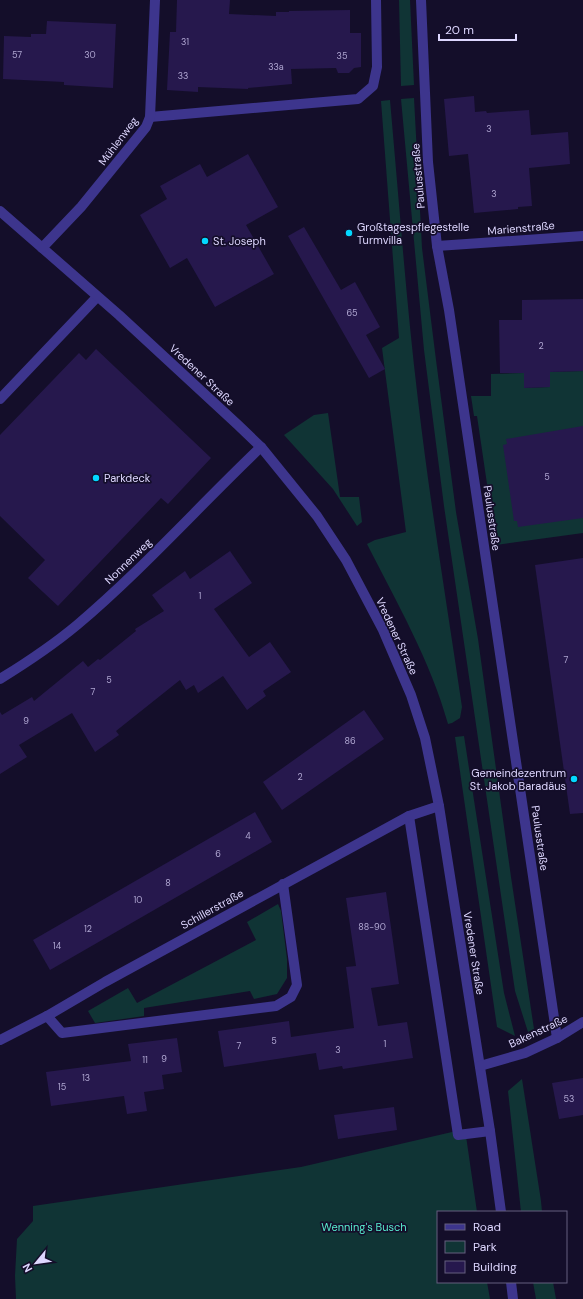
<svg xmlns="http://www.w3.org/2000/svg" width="583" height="1299" font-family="'DM Sans',sans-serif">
<rect width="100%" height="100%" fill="#140e2a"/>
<g fill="#103435">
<path d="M399,0H410L414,85L401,86Z"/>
<path d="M414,98L422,248L436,360L456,512L478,639L511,877L534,1029L528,1032L515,991L444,506L424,350L401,99Z"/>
<path d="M390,100C399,200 406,300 418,400C430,503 447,605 462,707L460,718L452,723L448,724C431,662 396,601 367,544L375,540L406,532L382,348L399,338L381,101Z"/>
<path d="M583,371V533L496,545L477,416H474L471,396H491V374L524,373V388L550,387V372Z"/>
<path d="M328,413L340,497H359L362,522L357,526L333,489L284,435L314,415Z"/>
<path d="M464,736L504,993L515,1036L497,1027L455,737Z"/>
<path d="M278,904L281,911L287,959V978L277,994L254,999L250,991L144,1008V1016L95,1023L88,1011L128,988L137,1003L256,940L247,922Z"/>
<path d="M522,1079L541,1201L542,1212H521L508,1091Z"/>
<path d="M465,1129L477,1212H438V1282H487L490,1299H16L15,1276L17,1239L33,1221V1206L301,1167Z"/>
<path d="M533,1282H553L556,1299H536Z"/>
</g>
<g fill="#26184d">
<path d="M177,0H230L229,14L276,16V12H289V11L350,10V33H361V67L354,68L349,73H338L336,68L291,69L292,84L248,88V89L198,87V92L167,90L170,32H176Z"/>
<path d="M47,21L116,24L113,88L64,85V82L3,79L4,36L31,37V34H46Z"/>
<path d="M474,96L475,112L486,111L487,113L529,110L531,135L568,132L570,164L529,168L532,206L518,207V209L474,213L468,154L449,156L444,99Z"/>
<path d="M248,154L278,207L246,225L274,274L215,307L187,258L170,268L140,215L167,199L160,186L200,164L207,177Z"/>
<path d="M304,227L341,290L355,282L380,327L366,335L385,369L369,378L288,236Z"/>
<path d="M583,299V371L550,372V387L524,388V373H500L499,320H522V300Z"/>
<path d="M96,349L211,458L168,504L161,498L58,606L28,578L45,560L0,516V435L79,353L86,360Z"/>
<path d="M583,426V518L518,527L517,521H514L503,445L507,444L506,439Z"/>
<path d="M230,551L252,583L214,609L249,657L270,642L291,672L263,691L266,696L247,710L223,676L198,693L194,685L186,690L180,680L116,731L119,735L95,752L72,713L19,745L27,757L0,774V712L2,715L32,697L34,701L83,661L88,667L98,659L100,660L136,631L135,629L164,611L152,595L185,571L190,579Z"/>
<path d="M583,558V813L570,814L535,565Z"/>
<path d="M364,710L384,739L282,810L263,782Z"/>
<path d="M255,812L272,842L50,970L33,940Z"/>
<path d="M386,892L399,984L371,988L378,1026L407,1022L413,1058L343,1069L342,1066L319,1070L316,1053L224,1067L218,1031L289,1021L291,1037L354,1028L346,967L356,966L346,898Z"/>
<path d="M177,1038L182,1072L162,1075L164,1089L144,1092L147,1111L127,1114L124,1096L51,1106L46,1072L131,1061L128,1044Z"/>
<path d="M583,1078V1115L559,1119L552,1083Z"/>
<path d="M394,1107L397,1130L338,1139L334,1115Z"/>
</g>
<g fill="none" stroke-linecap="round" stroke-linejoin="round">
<g stroke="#3d358d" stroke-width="10">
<path d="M150,117L358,99L373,86L377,67L376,0"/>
<path d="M0,399L97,297"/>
<path d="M409,816L458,1135L490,1131"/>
<path d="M47,1016L62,1033L276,1006L291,997L297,985L283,884"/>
</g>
<g stroke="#3d358d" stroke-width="10">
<path d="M421,0L428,162L437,246L449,310L557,1038"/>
<path d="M0,211L119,315L238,425L261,447L317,516L346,560L383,630L411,695L425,738L439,806L490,1131L501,1212"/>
<path d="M437,246L583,236"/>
<path d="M42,248L81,207L146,127L150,117L155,0"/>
<path d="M0,679C26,663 53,645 77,625C142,570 199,506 261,447"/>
<path d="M0,1040L47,1016L105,982L409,816L439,806"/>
<path d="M480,1066L525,1053L557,1038L583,1022"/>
<path d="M511,1282L513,1299"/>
</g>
</g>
<g fill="#03d8ff" stroke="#140e2a" stroke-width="1.5">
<circle cx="349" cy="233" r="4"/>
<circle cx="205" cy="241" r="4"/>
<circle cx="96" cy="478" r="4"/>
<circle cx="574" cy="779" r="4"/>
</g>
<g text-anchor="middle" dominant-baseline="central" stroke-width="3.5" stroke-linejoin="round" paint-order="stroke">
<g font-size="9" fill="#b0a7d2">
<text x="185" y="42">31</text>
<text x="17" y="55">57</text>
<text x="90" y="55">30</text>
<text x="342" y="56">35</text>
<text x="276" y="67">33a</text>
<text x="183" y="76">33</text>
<text x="489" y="129">3</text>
<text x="494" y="194">3</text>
<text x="352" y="313">65</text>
<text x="541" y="346">2</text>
<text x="547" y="477">5</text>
<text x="200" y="596">1</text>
<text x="566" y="660">7</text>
<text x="109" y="680">5</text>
<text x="93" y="692">7</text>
<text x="26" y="721">9</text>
<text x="350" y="741">86</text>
<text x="300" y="777">2</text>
<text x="248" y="836">4</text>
<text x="218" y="854">6</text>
<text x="168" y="883">8</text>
<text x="138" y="900">10</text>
<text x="372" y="927">88-90</text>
<text x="88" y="929">12</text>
<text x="57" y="946">14</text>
<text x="274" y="1041">5</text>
<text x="385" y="1044">1</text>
<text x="239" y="1046">7</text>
<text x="338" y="1050">3</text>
<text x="164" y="1059">9</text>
<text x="145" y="1060">11</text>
<text x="86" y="1078">13</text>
<text x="62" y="1087">15</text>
<text x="569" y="1099">53</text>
</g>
<g font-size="11" fill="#ded7ff" stroke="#140e2a">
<text transform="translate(118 141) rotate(-53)">Mühlenweg</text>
<text transform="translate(418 176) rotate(-95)">Paulusstraße</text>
<text transform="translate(521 228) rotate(-5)">Marienstraße</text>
<text transform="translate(202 375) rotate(43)">Vredener Straße</text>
<text transform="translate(492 518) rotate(82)">Paulusstraße</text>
<text transform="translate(128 561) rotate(-44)">Nonnenweg</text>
<text transform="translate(397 636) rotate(65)">Vredener Straße</text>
<text transform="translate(540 838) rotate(82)">Paulusstraße</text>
<text transform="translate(212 909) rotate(-29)">Schillerstraße</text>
<text transform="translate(474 953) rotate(81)">Vredener Straße</text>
<text transform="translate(538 1031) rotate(-25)">Bakenstraße</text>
</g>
<g font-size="11" fill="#ded7ff" stroke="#140e2a" text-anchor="start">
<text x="357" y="227">Großtagespflegestelle<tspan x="357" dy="13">Turmvilla</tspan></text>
<text x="213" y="241">St. Joseph</text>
<text x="104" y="478">Parkdeck</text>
<text x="566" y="773" text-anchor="end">Gemeindezentrum<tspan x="566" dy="13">St. Jakob Baradäus</tspan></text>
</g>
<g font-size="11" fill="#57ebce" stroke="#140e2a">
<text x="364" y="1227">Wenning's Busch</text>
</g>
</g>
<rect x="437" y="1211" width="130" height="72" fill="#140e2a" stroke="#655e7f"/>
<rect x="445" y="1224" width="20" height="6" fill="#3d358d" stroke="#655e7f"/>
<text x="473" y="1231" font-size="12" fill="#ded7ff">Road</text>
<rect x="445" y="1241" width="20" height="12" fill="#103435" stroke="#655e7f"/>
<text x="473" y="1251" font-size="12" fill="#ded7ff">Park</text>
<rect x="445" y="1261" width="20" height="12" fill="#26184d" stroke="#655e7f"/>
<text x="473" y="1271" font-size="12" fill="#ded7ff">Building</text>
<g transform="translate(36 1263) rotate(241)" stroke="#140e2a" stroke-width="3" paint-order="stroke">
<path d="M0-3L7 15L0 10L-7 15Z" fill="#ded7ff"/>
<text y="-6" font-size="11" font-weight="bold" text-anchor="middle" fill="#ded7ff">N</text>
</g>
<path d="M439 34v6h77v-6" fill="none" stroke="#ded7ff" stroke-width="2"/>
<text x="445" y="34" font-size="12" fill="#ded7ff" stroke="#140e2a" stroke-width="3" paint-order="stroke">20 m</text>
</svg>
